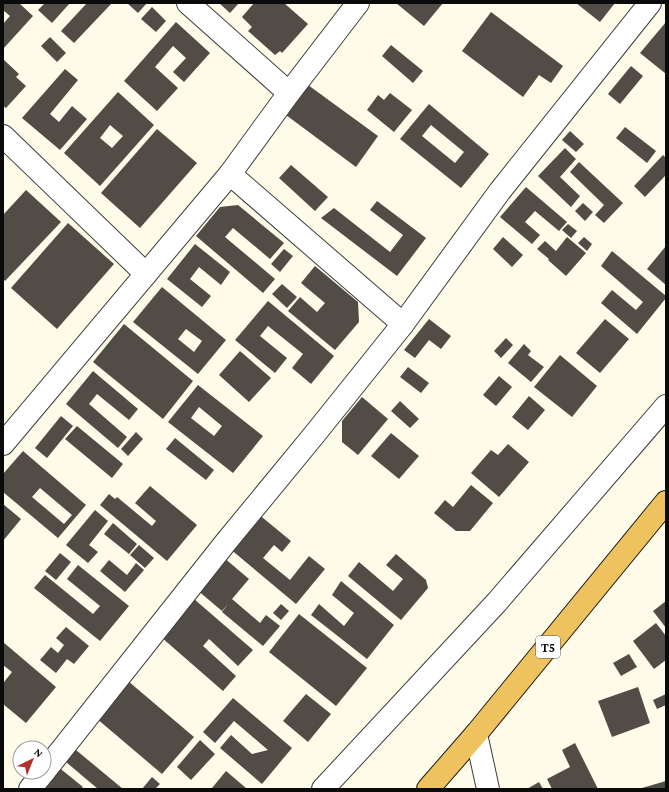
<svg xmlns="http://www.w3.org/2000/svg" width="669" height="792" font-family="'Crimson Pro',serif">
<rect width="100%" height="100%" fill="#fefbe8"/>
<g fill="#524c47" fill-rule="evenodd">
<path d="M3,3H19L33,16L3,49V24L10,16L3,10Z"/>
<path d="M45,3H70L52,23L38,10Z"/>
<path d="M87,3H112L74,43L61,31Z"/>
<path d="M127,3H147L138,13Z"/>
<path d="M219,3H239L230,13Z"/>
<path d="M254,3H284L308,24L282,53L280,51L275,55L248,31L252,27L242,17Z"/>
<path d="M396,3H443L424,26Z"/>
<path d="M576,3H615L600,22Z"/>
<path d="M152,7L166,21L156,32L141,19Z"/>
<path d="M491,12L563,66L551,83L539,75L523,97L462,51Z"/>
<path d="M176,22L210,53L184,82L173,72L186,58L173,46L155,67L178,88L157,111L124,81Z"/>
<path d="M666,22V74L640,53Z"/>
<path d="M50,37L66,53L57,62L41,46Z"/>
<path d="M391,45L423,71L413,83L382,56Z"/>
<path d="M3,59L19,74L16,77L26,86L6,108L3,106Z"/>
<path d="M631,66L643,76L620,104L608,94Z"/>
<path d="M65,69L78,80L50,114L59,122L72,106L87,119L60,150L22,118Z"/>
<path d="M308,85L378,136L356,167L286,115Z"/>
<path d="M118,92L154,125L100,186L64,153ZM110,125L123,136L112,148L100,138Z"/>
<path d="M390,93L412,110L394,132L367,110L378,95L384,100Z"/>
<path d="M429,104L489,154L461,188L400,139ZM431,125L464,152L455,163L422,136Z"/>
<path d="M625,127L656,151L647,163L616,138Z"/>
<path d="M157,129L197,163L140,228L101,193Z"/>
<path d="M570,131L584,144L576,152L562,140Z"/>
<path d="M565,148L576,159L560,177L580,196L571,207L538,176Z"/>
<path d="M663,155L666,158V175L645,197L634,186Z"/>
<path d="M579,162L623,203L604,223L595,215L604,205L570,172Z"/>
<path d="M291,165L328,197L315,211L279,178Z"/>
<path d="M526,187L567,222L559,231L535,211L525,222L540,235L532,244L500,217Z"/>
<path d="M26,190L61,222L5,281L3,279V215Z"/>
<path d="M377,201L426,238L397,276L321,218L334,208L390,252L403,235L370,210Z"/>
<path d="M583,203L593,212L585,221L575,211Z"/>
<path d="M238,205L284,243L270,259L233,228L225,237L275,279L263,293L196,236L220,207Z"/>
<path d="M68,223L114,264L57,329L11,288Z"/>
<path d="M568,224L577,231L571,238L562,230Z"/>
<path d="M503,237L523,255L512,267L493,249Z"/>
<path d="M567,237L586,253L566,276L548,260L549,259L537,249L545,241L556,251Z"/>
<path d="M584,237L592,244L587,251L578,243Z"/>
<path d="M195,244L230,272L221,285L199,267L190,279L211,296L202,307L167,279Z"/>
<path d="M666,246V285L647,269Z"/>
<path d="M284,249L293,256L280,272L271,264Z"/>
<path d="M612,251L666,296V298L637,334L601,303L612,290L636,310L643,302L601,266Z"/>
<path d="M315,266L358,302L359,322L335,350L288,311L300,297L317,312L325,303L301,283Z"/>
<path d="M282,284L297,297L287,308L272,294Z"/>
<path d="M162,287L226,340L198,374L133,322ZM186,329L202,341L194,352L178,339Z"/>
<path d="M268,301L334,356L311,384L292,368L303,354L268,326L260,336L287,358L275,373L235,340Z"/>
<path d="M429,319L451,336L441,349L429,340L415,358L404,350Z"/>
<path d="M605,319L629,339L600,373L576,353Z"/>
<path d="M124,324L193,381L163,419L93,362Z"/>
<path d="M506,338L513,345L501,358L494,351Z"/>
<path d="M524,344L531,351L528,355L544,367L531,382L508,363Z"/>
<path d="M240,351L271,378L249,402L219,375Z"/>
<path d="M560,355L597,386L572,417L534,387Z"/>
<path d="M408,367L429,383L421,393L400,377Z"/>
<path d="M93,371L138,409L129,420L97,394L89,404L127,437L118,448L66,404Z"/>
<path d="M499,376L512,387L496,406L483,395Z"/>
<path d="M198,385L263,436L233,473L168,422ZM199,407L222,426L214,436L191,418Z"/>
<path d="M529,396L545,410L528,430L512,417Z"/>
<path d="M362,397L388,419L358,455L342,442V421Z"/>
<path d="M400,401L419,419L410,428L391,411Z"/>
<path d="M61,416L73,426L47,458L35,448Z"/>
<path d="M77,426L123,464L112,478L65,439Z"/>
<path d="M136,432L143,439L128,456L121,449Z"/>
<path d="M391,433L419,456L399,479L371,456Z"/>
<path d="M175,438L214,470L206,480L166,449Z"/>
<path d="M508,444L529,462L499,497L471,473L491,450L498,455Z"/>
<path d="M23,451L86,505L58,538L3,492V474ZM40,488L72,515L64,524L32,497Z"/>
<path d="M471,485L493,503L470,531H456L434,513L445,500L453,507Z"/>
<path d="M150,486L197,525L167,561L100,505L109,494L115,499L117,497L152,526L156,521L135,503Z"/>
<path d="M3,504L21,519L3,541Z"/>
<path d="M95,510L108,521L89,545L98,552L88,563L66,545Z"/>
<path d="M257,513L291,541L282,552L274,545L263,558L290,580L309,556L325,569L296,604L229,548Z"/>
<path d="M113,523L137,544L129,554L104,534Z"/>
<path d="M139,545L154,558L145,568L130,555Z"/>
<path d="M60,553L71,562L56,580L45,571Z"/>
<path d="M396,554L426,580L428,588L401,620L348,576L359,562L393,591L403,579L386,565Z"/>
<path d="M223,557L249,579L232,599L260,623L266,615L280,626L263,646L222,612L228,604L222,611L196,589Z"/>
<path d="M109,560L127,575L136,563L144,570L125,592L100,571Z"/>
<path d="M78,565L129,606L100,641L34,588L45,575L93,614L100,606L67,579Z"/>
<path d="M341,581L394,625L367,659L311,615L319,604L344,626L354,613L332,595Z"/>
<path d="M194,599L253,650L238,666L209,639L203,646L236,676L223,691L161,637Z"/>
<path d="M666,601V628L653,611Z"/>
<path d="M281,604L289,611L281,620L273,613Z"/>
<path d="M299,614L367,668L336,706L269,652Z"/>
<path d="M656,623L666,636V660L654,669L633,641Z"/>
<path d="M66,627L89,646L74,664L67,659L56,673L40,660L51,647L58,653L64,645L56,638Z"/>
<path d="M3,642L56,687L26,723L3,704V681L4,682L12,672L3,665Z"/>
<path d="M629,654L637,667L621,676L613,663Z"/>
<path d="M128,681L194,737L162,774L96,718Z"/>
<path d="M638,687L650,723L612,737L598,701Z"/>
<path d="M306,694L331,714L308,742L283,721Z"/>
<path d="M666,694V705L657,709L653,700Z"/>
<path d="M233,698L292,748L262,784L220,748L231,735L252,754L268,750L234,721L215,743L203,732Z"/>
<path d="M200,740L215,754L191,780L177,767Z"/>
<path d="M575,743L598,789H552L547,779L570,767L562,750Z"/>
<path d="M76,750L123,789H98L66,762Z"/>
<path d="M57,766L83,787L81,789H39Z"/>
<path d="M226,771L246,788L245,789H213L212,788Z"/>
<path d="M152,777L160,784L155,789H142Z"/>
<path d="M666,781V789H642V788Z"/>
<path d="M539,782L543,789H527Z"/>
</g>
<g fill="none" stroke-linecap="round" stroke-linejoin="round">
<defs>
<g id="minor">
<path d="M188,3L289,93"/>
<path d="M3,136L146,274"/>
<path d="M230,174L403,324"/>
<path d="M3,444L230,174L289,93L358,3"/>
<path d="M476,734L488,789"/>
<path d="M44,772L226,542L314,435L403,324L500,191L650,3"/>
<path d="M30,789L44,772"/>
<path d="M323,789L497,602L666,406"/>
</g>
<path id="trunk" d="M428,789L476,734L666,502"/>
</defs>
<use href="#minor" stroke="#3d3d3d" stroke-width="24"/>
<use href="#trunk" stroke="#1b1b1b" stroke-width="24"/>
<use href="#minor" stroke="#fff" stroke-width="22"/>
<use href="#trunk" stroke="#eec25e" stroke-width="22"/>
</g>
<g text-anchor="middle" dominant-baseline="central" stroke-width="4" stroke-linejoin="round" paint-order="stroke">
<rect fill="#fff" stroke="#545454" stroke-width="1" x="536" y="636" width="24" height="22" rx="3"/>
<g font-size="13" font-weight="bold" fill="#0a0a0a">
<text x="548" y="647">T5</text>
</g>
</g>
<rect width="669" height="792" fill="none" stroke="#0a0a0a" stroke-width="8"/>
<g transform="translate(32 760) rotate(43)"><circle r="19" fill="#ffffff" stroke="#9d9d9d"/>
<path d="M0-3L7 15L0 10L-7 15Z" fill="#b1312b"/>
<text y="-6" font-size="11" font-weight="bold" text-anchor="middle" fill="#0a0a0a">N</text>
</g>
</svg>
